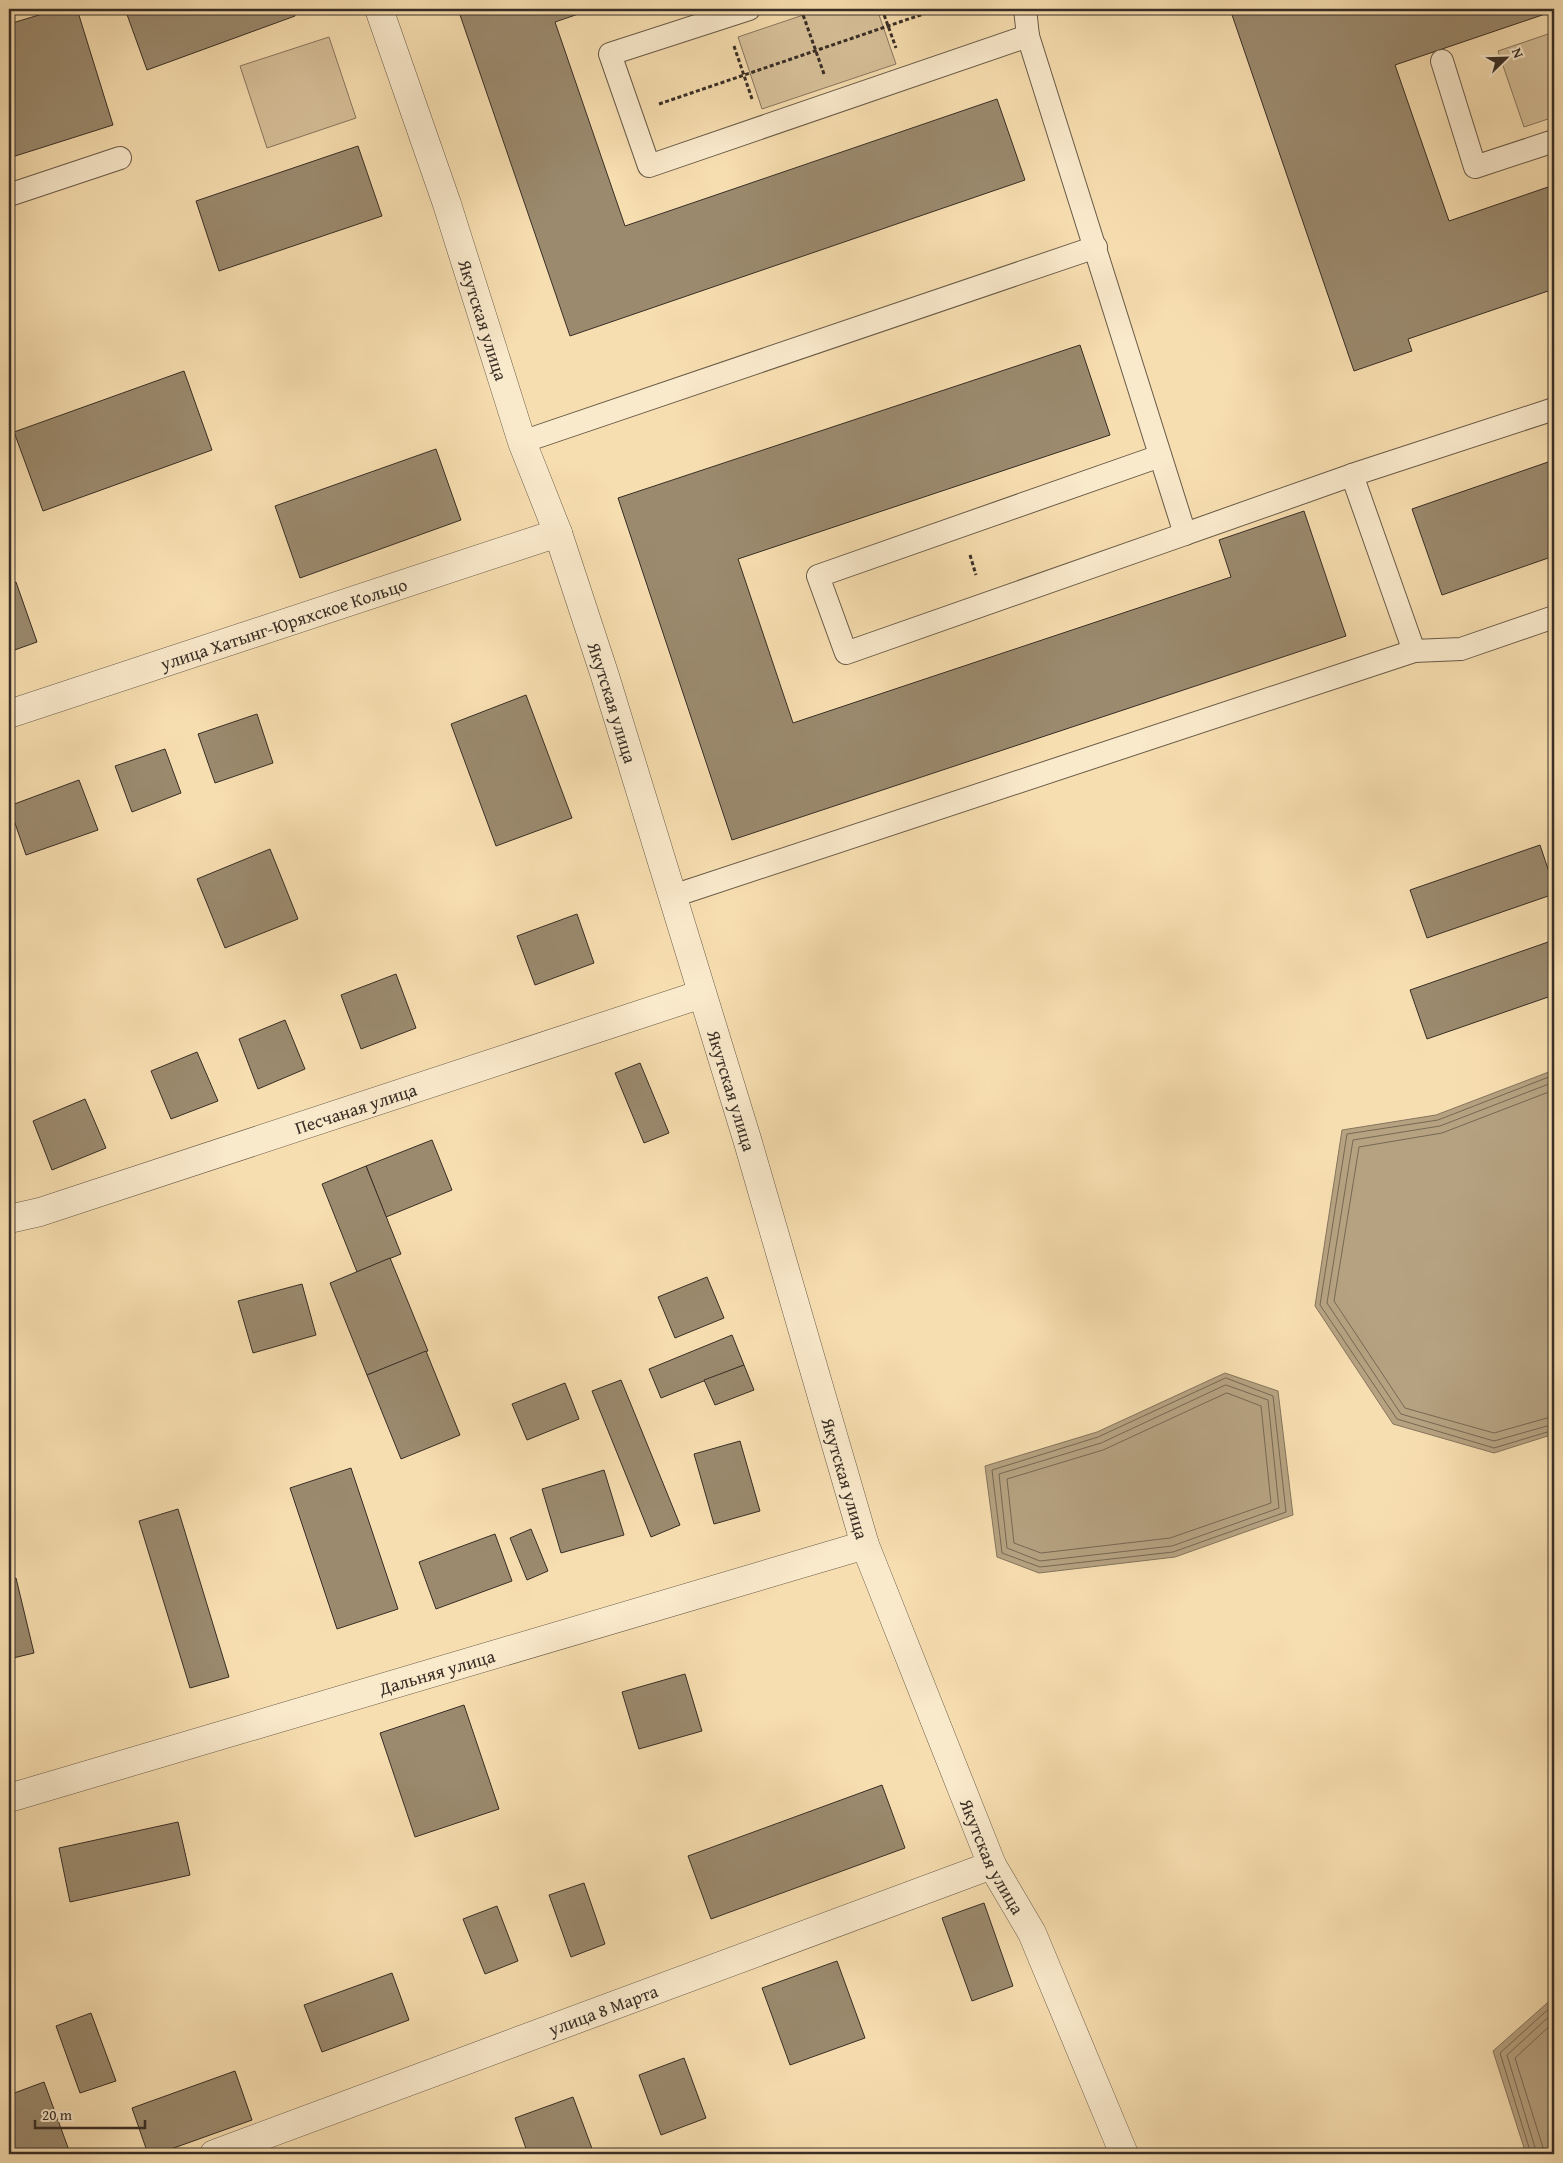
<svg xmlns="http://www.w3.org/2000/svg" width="1563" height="2163" font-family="'Gentium Book Plus',serif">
<rect width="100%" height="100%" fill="#f7deb0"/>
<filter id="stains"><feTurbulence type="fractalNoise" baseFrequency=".004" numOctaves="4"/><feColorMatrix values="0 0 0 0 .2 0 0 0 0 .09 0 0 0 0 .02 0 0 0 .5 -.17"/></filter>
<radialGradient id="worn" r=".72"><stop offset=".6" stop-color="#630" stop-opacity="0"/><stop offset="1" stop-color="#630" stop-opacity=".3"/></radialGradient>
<g fill="#d7c099" stroke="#887760">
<path d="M821,9H877L896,64L762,109L738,37Z"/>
<path d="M1554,32V117L1524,127L1498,51Z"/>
<path d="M329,37L356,118L267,148L240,66Z"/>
</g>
<g fill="#b6a281" stroke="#84745d">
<path d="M1554,1070V1434L1494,1453L1393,1424L1315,1306L1342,1130L1436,1115Z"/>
<path d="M1225,1373L1278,1391L1293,1515L1175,1557L1039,1573L997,1557L985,1466L1097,1432Z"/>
<path d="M1554,1997V2154H1526L1493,2051Z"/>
</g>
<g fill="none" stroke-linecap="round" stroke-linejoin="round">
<g stroke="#776854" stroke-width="1">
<path d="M1554,1075L1438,1120L1347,1134L1320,1305L1397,1419L1494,1448L1554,1430"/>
<path d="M1554,1082L1440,1126L1353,1140L1327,1303L1401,1414L1494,1441L1554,1424"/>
<path d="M1554,1090L1442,1133L1359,1147L1334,1301L1405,1408L1494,1433L1554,1416"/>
<path d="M1226,1378L1273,1396L1286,1512L1173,1552L1040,1567L1002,1553L992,1470L1098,1437Z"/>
<path d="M1226,1385L1268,1400L1279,1508L1172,1546L1040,1561L1007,1548L999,1474L1101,1443Z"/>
<path d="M1227,1393L1261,1406L1271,1503L1170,1538L1041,1553L1014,1543L1007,1479L1103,1450Z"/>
<path d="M1531,2154L1500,2053L1554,2004"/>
<path d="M1537,2154L1507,2055L1554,2012"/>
<path d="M1545,2154L1515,2058L1554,2022"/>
</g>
</g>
<g fill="#9b8a6e" stroke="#382e26">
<path d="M59,9H77L113,125L9,158V24Z"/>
<path d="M125,9H293L295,16L147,70Z"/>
<path d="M458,9H593L555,22L625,226L997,99L1025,180L570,336Z"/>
<path d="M1230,9H1554V11L1395,65L1449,221L1554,185V289L1408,339L1412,351L1354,371Z"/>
<path d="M358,146L382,216L219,271L196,201Z"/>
<path d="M1080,345L1110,435L738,559L793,723L1231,577L1219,540L1304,511L1346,636L732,840L618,498Z"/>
<path d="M184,371L212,450L43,511L14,432Z"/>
<path d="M436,449L461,520L300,578L275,506Z"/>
<path d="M1554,460V556L1442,595L1412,509Z"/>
<path d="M16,582L37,642L9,652V585Z"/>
<path d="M526,695L572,818L496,846L451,724Z"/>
<path d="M257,714L273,763L215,783L198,734Z"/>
<path d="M165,749L181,793L132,812L115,766Z"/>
<path d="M79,780L98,830L26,855L9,806Z"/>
<path d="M1540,845L1554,887V894L1427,938L1410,890Z"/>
<path d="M270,849L298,919L225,948L197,879Z"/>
<path d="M577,914L594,963L535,985L517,936Z"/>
<path d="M1554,940V995L1427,1039L1410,990Z"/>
<path d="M396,974L416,1028L361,1049L341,995Z"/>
<path d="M285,1020L305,1069L258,1089L239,1039Z"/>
<path d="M197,1052L218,1101L171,1119L151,1071Z"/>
<path d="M640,1063L669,1133L644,1143L615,1073Z"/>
<path d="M85,1099L106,1148L52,1170L33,1121Z"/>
<path d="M432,1140L452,1190L386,1217L366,1166Z"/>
<path d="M366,1166L401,1254L357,1272L322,1184Z"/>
<path d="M390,1258L428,1351L367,1375L330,1283Z"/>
<path d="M707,1277L724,1318L675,1338L658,1297Z"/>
<path d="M302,1284L316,1335L253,1353L238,1301Z"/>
<path d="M732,1335L744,1365L661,1398L649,1369Z"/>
<path d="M426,1351L460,1435L401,1459L367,1375Z"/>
<path d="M744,1365L754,1390L715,1405L704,1380Z"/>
<path d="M621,1380L680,1525L651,1537L592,1391Z"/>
<path d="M565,1383L579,1419L527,1440L512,1404Z"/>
<path d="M740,1441L760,1511L714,1524L694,1454Z"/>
<path d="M351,1468L398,1609L337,1629L290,1488Z"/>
<path d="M604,1470L624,1535L561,1553L542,1489Z"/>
<path d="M178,1509L229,1677L190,1688L139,1521Z"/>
<path d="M531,1529L548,1571L527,1580L510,1538Z"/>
<path d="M495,1534L512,1581L436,1609L419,1562Z"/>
<path d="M16,1578L34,1653L9,1659V1580Z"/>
<path d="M685,1674L702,1731L639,1749L622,1692Z"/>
<path d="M464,1705L499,1809L415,1837L380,1733Z"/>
<path d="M882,1785L905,1848L711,1919L688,1856Z"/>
<path d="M178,1822L190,1875L70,1902L59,1848Z"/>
<path d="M584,1883L605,1944L571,1957L549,1895Z"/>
<path d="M984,1903L1013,1986L972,2001L942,1918Z"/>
<path d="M497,1906L518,1961L485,1974L463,1919Z"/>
<path d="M837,1961L865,2038L790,2065L762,1988Z"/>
<path d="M392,1973L409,2020L322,2052L304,2005Z"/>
<path d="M91,2013L116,2081L80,2093L56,2026Z"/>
<path d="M684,2058L706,2118L661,2135L639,2075Z"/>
<path d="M235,2071L252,2120L157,2154H148L132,2108Z"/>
<path d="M44,2082L70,2153L9,2154V2095Z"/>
<path d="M573,2097L594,2154H528L515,2118Z"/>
</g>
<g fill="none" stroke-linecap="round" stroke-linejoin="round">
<defs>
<g id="service">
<path d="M749,9L610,54L649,166L1028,36"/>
<path d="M1025,9L1028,36L1185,534L1352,475L1554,409"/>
<path d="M1442,61L1475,167L1554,141"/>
<path d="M9,195L120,158"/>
<path d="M522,442L1096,247"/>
<path d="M1160,456L818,576L846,653L1185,534"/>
<path d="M1352,475L1414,651L1461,649L1554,617"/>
<path d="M673,896L1414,651"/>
</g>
<g id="minor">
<path id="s1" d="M379,9L447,204L522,442L558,533L605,676L747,1139L865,1545L992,1865L1032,1933L1124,2154"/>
<path id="s2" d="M9,714L558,533"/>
<path id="s3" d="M9,1219L40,1212L702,994"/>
<path id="s4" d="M9,1798L865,1545"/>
<path id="s5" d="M214,2154L992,1865"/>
</g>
</defs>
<use href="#service" stroke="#685a48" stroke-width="24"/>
<use href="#minor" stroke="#685a48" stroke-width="29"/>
<g stroke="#382e26" stroke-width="3" stroke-dasharray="4 2.5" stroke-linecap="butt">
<path d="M801,9L824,74"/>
<path d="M882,9L896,48"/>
<path d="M734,46L752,99"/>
<path d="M659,104L938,9"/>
<path d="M970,555L976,575"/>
</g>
<use href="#service" stroke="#faeacc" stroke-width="22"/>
<use href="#minor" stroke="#faeacc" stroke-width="28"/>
</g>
<g text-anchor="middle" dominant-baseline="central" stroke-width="4" stroke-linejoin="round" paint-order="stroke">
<g font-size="18" fill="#382e26" stroke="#faeacc">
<text stroke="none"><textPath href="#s1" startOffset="328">Якутская улица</textPath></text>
<text stroke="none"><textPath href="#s2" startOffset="289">улица Хатынг-Юряхское Кольцо</textPath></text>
<text stroke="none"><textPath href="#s1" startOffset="732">Якутская улица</textPath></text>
<text stroke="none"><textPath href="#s1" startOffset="1138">Якутская улица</textPath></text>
<text stroke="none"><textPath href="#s3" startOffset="364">Песчаная улица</textPath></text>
<text stroke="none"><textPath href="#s1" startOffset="1542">Якутская улица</textPath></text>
<text stroke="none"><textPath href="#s4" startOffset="446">Дальняя улица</textPath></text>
<text stroke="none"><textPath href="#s1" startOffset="1948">Якутская улица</textPath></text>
<text stroke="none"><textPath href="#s5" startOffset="415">улица 8 Марта</textPath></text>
</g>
</g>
<rect width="1563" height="2163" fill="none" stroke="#f7deb0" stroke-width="30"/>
<rect x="10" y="10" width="1543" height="2143" fill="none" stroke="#382e26" stroke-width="2.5"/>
<rect x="15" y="15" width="1533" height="2133" fill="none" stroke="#382e26"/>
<g transform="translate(1506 58) rotate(67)" stroke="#faeacc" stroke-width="4" paint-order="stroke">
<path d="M0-4L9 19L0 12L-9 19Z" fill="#382e26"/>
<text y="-8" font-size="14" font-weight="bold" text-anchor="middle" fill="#382e26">N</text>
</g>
<path d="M35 2120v8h110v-8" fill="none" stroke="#382e26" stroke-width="2.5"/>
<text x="42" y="2120" font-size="15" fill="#382e26" stroke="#faeacc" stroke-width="4" paint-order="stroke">20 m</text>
<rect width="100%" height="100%" filter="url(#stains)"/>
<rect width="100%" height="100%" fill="url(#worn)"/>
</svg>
